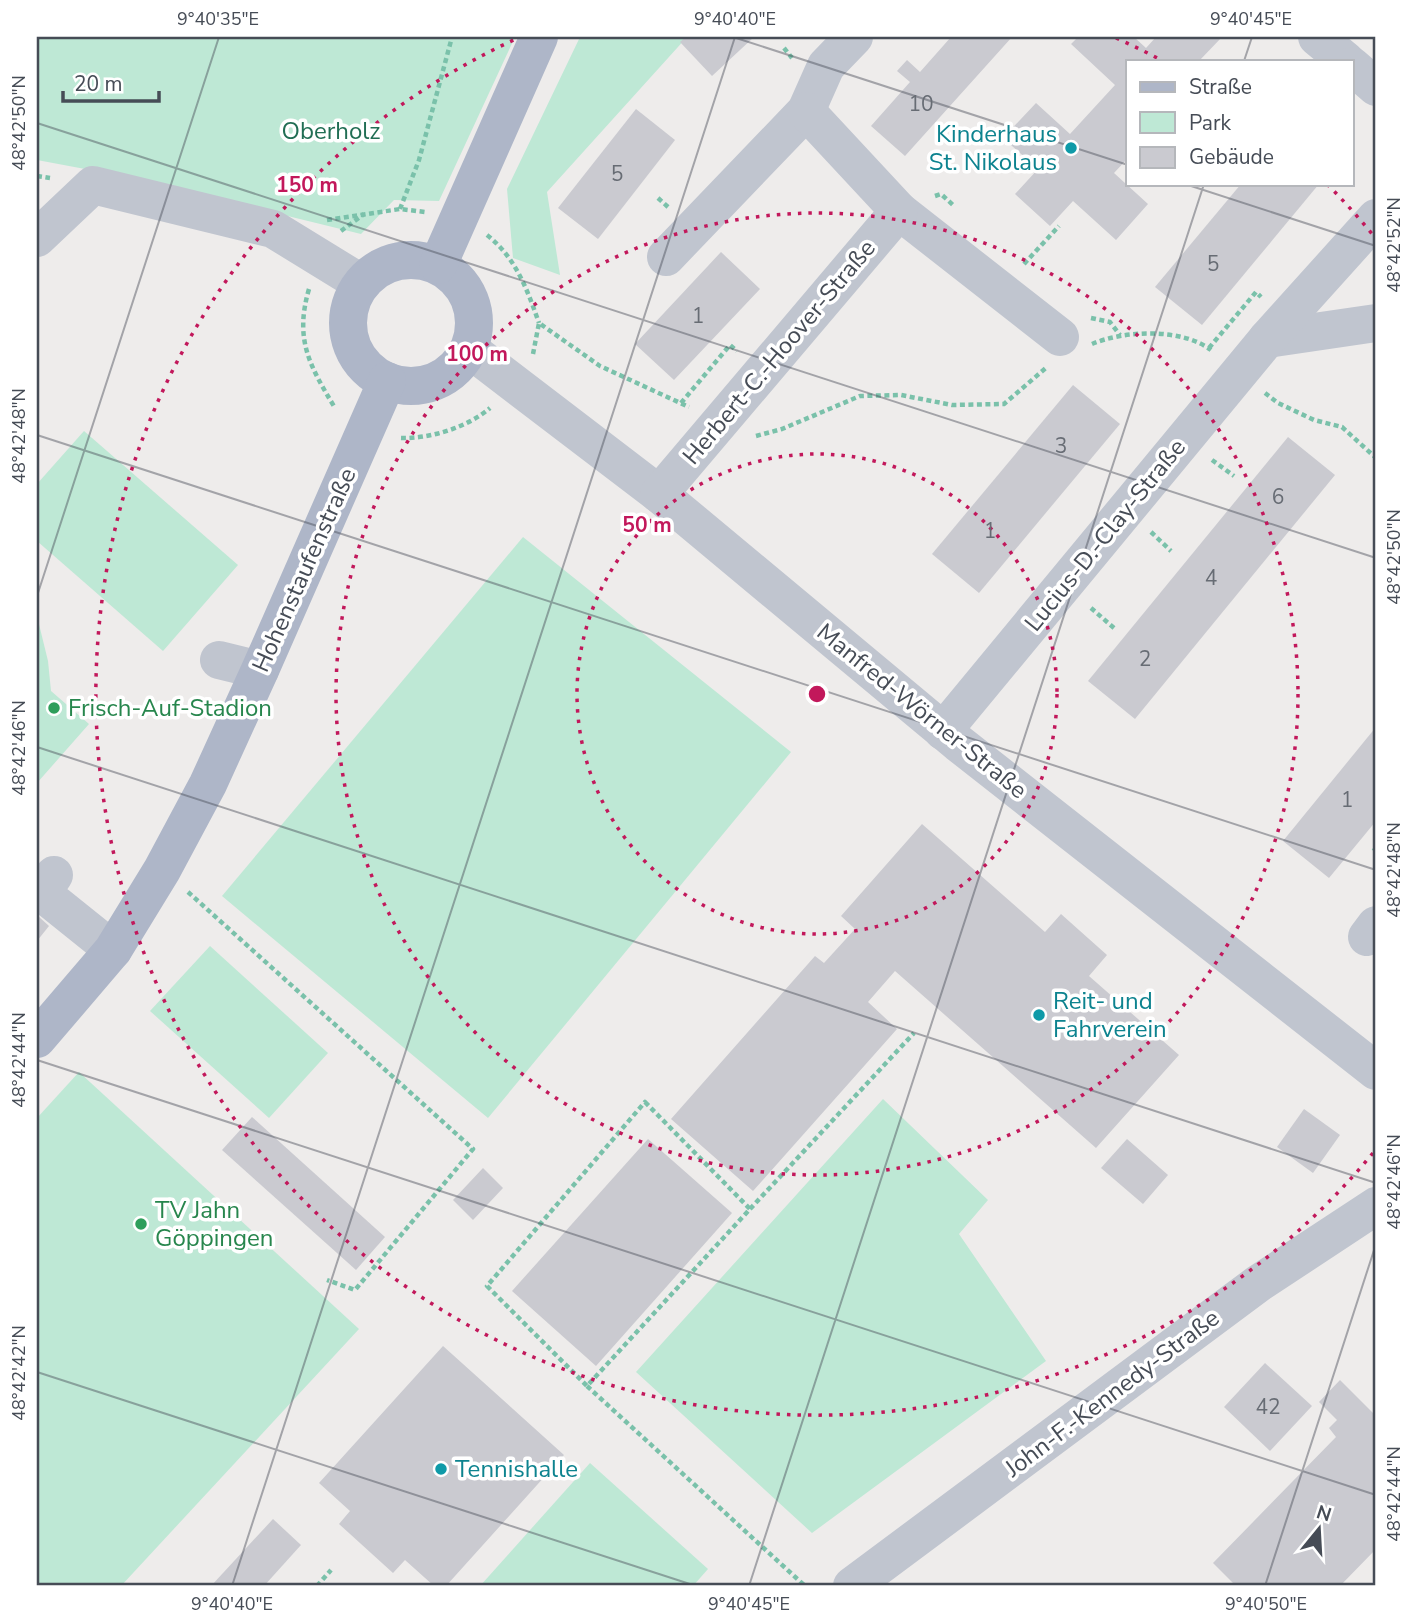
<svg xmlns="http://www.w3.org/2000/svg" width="1413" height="1623" font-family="'Nunito Sans',sans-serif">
<rect width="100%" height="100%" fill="#eeeceb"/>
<g fill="#bee8d5">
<path d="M37,37H515L439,201L394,200L361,234L133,178L37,160Z"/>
<path d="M580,37H687L547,192L560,275L513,258L507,189Z"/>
<path d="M84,431L238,565L163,651L37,541V484Z"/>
<path d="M523,537L791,752L488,1118L222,896Z"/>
<path d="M37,616L48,661L51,691L89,724L37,783Z"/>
<path d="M210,946L328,1053L269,1118L150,1011Z"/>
<path d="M79,1072L359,1329L121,1586H37V1118Z"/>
<path d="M883,1099L988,1200L959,1234L1046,1361L812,1533L636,1372Z"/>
<path d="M590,1463L708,1569L693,1586H480Z"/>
</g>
<g fill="#cacad0">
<path d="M686,37H754L712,76L680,42Z"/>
<path d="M951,37H1012L905,156L871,126L910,82L897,71L907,60L920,72Z"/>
<path d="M1078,37H1134L1146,48L1156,37H1222L1199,61H1128V158L1114,173L1148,204L1116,240L1073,201L1050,226L1015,194L1038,169L1003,138L1036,103L1070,134L1115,85L1071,44Z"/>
<path d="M636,109L675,140L598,239L558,208Z"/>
<path d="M1241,184H1319L1202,325L1155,287Z"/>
<path d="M721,252L760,289L674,380L635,344Z"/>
<path d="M1073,385L1120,424L979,593L932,554Z"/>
<path d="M1288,437L1335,475L1135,719L1088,681Z"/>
<path d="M1376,727V821L1329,878L1283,841Z"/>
<path d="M922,824L1045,932L1061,914L1107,955L1089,976L1179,1055L1096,1148L895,971L868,1002L897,1029L753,1191L671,1119L815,956L824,963L855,929L841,916Z"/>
<path d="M37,915L49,926L37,941Z"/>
<path d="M1304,1109L1340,1135L1313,1173L1277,1147Z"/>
<path d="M252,1117L385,1237L356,1270L222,1150Z"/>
<path d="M648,1139L732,1213L596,1366L512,1291Z"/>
<path d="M1127,1139L1168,1175L1143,1204L1101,1168Z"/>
<path d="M483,1168L503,1188L473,1220L453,1200Z"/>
<path d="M443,1346L564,1455L446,1586H434L405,1560L393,1573L339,1524L350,1511L319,1483Z"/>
<path d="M1265,1363L1312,1406L1270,1451L1224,1407Z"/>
<path d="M1340,1380L1376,1416V1549L1340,1586H1236L1213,1563L1336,1437L1329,1428L1337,1420L1319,1402Z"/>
<path d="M273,1519L301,1545L264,1586H211Z"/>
</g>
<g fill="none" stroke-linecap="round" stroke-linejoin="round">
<g stroke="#7ac1aa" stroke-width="4.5" stroke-dasharray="5 3.5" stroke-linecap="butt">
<path d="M784,48L792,58"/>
<path d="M37,176L50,178"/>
<path d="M935,196L941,194L953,205"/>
<path d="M658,198L668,207"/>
<path d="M400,209L419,160L452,37"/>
<path d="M327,220L400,209L425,212"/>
<path d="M341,231L364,214"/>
<path d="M487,235C516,258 527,289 539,323"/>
<path d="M1024,264L1059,226"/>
<path d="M309,289C294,340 310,366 335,408"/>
<path d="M1091,318L1110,322L1120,335"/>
<path d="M1092,344C1125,330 1182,328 1211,350"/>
<path d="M1209,348L1256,292L1261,297"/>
<path d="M533,354L539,323L600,366L689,407"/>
<path d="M1265,393L1278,403L1314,420L1342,427L1376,458"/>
<path d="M681,403L730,345L737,351"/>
<path d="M756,436L782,429L860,396L901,395L952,405L1004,404L1047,367"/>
<path d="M401,438C430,439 468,427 490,408"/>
<path d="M1212,460L1234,476"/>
<path d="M1151,532L1171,551"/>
<path d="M1091,608L1114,628"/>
<path d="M1373,848L1376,850"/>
<path d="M188,892L473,1149L355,1290L327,1280"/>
<path d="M645,1102L750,1209L587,1386L487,1286Z"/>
<path d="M750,1209L914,1033"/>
<path d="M587,1386L805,1586"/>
<path d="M317,1586L331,1570"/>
</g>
<g stroke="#c0c5cf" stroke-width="38">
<path d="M1317,37L1346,61"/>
<path d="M1352,66L1376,87"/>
<path d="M899,211L1060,337"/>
<path d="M37,238L93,185L273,229L361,283"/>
<path d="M666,257L806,111L826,66L854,37"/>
<path d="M1267,339L1376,323"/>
<path d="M469,349L659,494L958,743L1376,1071"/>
<path d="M659,494L899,211L806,111"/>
<path d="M219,660L260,670"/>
<path d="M943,731L1267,339L1376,218"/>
<path d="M54,875L42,893L113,950"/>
<path d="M1367,937L1376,925"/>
<path d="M852,1586L1259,1283L1376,1206"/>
</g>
<g stroke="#aeb6c8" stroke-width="38">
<circle cx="411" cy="323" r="63"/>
<path d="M438,265L539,37"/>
<path d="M37,1039L113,950L162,870L208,784L260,670L387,381"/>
</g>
</g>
<path fill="none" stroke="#464c56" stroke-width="2" stroke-opacity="0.45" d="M733,37L1128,165M1244,61L1252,37M37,123L1376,558M1185,184L1376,246M37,435L1376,870M37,596L219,37M37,747L1376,1183M37,1060L1376,1495M37,1372L696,1586M232,1586L735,37M749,1586L1204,184M1265,1586L1376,1244"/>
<g fill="none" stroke="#c2185b" stroke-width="3.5" stroke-dasharray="3.5 7">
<circle cx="817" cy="694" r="240"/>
<circle cx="817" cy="694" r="481"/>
<path d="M1373 1153A721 721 0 1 1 518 38M1116 38A721 721 0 0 1 1161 60M1327 184A721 721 0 0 1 1373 235"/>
</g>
<g fill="#0f9aa8" stroke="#fff" stroke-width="2.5">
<circle cx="1071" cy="148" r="7"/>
<circle cx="1039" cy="1015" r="7"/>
<circle cx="441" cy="1469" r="7"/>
</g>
<g fill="#2e9e5b" stroke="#fff" stroke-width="2.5">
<circle cx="54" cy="708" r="7"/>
<circle cx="141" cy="1224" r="7"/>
</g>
<g text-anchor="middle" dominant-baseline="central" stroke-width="7" stroke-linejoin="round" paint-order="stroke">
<g font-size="21" fill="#676c74">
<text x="921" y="104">10</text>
<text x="617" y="174">5</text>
<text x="1213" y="264">5</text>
<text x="698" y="316">1</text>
<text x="1061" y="446">3</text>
<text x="1278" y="497">6</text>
<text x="990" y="531">1</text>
<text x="1211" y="578">4</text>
<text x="1145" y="659">2</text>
<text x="1347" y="800">1</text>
<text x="1268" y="1407">42</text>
</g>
<g font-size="24" fill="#216e54" stroke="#fff">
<text x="331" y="131">Oberholz</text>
</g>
<g font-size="24" fill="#0d838f" stroke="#fff" text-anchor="start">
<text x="1057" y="134" text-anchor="end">Kinderhaus<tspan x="1057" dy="28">St. Nikolaus</tspan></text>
<text x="1053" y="1001">Reit- und<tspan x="1053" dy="28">Fahrverein</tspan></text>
<text x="455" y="1469">Tennishalle</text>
</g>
<g font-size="24" fill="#464c56" stroke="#fff">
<text transform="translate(779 352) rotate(-50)">Herbert-C.-Hoover-Straße</text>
<text transform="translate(1105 535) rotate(-51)">Lucius-D.-Clay-Straße</text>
<text transform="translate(304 570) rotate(-66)">Hohenstaufenstraße</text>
<text transform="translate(922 711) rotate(39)">Manfred-Wörner-Straße</text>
<text transform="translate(1112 1393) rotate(-37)">John-F.-Kennedy-Straße</text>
</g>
<g font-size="24" fill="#27864d" stroke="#fff" text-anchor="start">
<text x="68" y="708">Frisch-Auf-Stadion</text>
<text x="155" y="1210">TV Jahn<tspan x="155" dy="28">Göppingen</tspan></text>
</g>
</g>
<circle cx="817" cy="694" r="10" fill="#c2185b" stroke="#fff" stroke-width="3.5"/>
<g font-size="21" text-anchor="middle" font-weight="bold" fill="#c2185b" stroke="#fff" stroke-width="7" stroke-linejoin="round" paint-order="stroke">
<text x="307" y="192">150 m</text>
<text x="477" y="361">100 m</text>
<text x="647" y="532">50 m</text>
</g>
<rect width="1413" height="1623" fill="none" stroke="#ffffff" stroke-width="77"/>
<rect x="1126" y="60" width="228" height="126" fill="#ffffff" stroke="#b5b7bb" stroke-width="2"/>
<rect x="1140" y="82" width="35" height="10" fill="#aeb6c8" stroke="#b5b7bb" stroke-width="2"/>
<text x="1189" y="94" font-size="21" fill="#464c56">Straße</text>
<rect x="1140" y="112" width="35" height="21" fill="#bee8d5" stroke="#b5b7bb" stroke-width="2"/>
<text x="1189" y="130" font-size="21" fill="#464c56">Park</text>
<rect x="1140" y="147" width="35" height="21" fill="#cacad0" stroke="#b5b7bb" stroke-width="2"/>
<text x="1189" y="164" font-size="21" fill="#464c56">Gebäude</text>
<g transform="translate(1319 1529) rotate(18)" stroke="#ffffff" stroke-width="5" paint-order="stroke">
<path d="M0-5L12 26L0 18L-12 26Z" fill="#464c56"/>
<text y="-10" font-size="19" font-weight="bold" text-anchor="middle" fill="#464c56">N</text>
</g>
<path d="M63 91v10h96v-10" fill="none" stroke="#464c56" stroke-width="3.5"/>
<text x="74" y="91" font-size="21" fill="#464c56" stroke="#ffffff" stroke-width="5" paint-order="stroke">20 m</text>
<rect x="38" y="38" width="1336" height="1546" fill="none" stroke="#464c56" stroke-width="2.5"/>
<g font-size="18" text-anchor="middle" fill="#464c56">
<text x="218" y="25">9°40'35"E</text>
<text x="735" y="25">9°40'40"E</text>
<text x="1251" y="25">9°40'45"E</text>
<text transform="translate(19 123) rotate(-90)" y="6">48°42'50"N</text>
<text transform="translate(1394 245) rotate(-90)" y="6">48°42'52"N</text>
<text transform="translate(19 436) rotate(-90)" y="6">48°42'48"N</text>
<text transform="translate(1394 557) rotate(-90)" y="6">48°42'50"N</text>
<text transform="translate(19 748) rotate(-90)" y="6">48°42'46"N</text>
<text transform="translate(1394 870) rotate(-90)" y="6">48°42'48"N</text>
<text transform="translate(19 1060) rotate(-90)" y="6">48°42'44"N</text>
<text transform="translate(1394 1182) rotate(-90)" y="6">48°42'46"N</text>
<text transform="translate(19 1373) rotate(-90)" y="6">48°42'42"N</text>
<text transform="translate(1394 1494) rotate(-90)" y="6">48°42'44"N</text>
<text x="232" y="1610">9°40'40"E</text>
<text x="749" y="1610">9°40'45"E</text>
<text x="1266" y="1610">9°40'50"E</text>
</g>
</svg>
